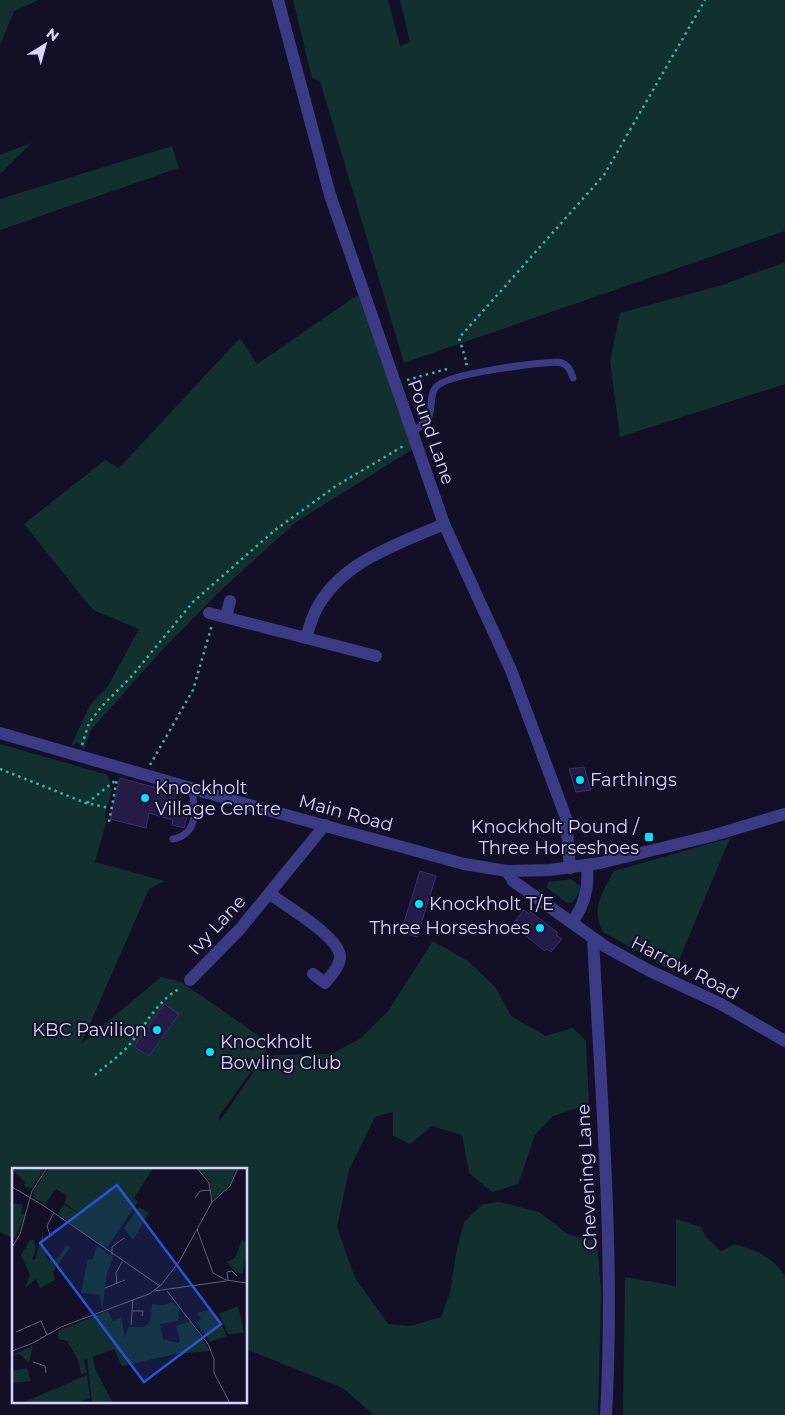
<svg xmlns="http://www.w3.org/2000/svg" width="785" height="1415" font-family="Montserrat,sans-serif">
<rect width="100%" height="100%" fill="#130f26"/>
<g fill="#12302f">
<path d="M0,0H39L14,11L0,45Z"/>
<path d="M293,0H388L400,46L410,42L400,0H785V231L404,363L320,81L312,78Z"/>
<path d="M31,143L0,174V155Z"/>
<path d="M172,146L179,168L0,230V199Z"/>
<path d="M785,262V384L620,437L610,361L620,313L722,285Z"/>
<path d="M358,295L413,449L296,522L219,592L162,650L91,730L84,750L78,742L71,746L90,705L108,686L139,629L93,610L24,524L105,460L119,468L240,338L257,364Z"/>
<path d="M0,744L108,775L112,790L105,814L106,823L95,862L165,881L149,889L81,1044L161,977L181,982L271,1044L219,1116L220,1121L259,1064L274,1055L331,1054L360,1039L388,1011L433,941L468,961L496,988L511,1016L546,1036L573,1028L586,1041L589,1104L553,1116L535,1135L518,1184L492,1192L469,1173L462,1135L432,1126L410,1144L393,1136V1112L375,1117L349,1170L337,1227L355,1278L388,1324L411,1326L441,1317L450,1293L456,1254L464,1222L483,1204L500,1202L539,1212L569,1235L597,1241L601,1293L598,1415H374L343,1388L246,1349V1169H14V1238L0,1232Z"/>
<path d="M730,838L674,972L603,932C591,908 602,893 614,871Z"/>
<path d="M571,879L580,886V891L572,903L566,902L547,888L548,882Z"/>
<path d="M676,1219L701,1227L707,1238L721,1251L735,1244C758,1252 771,1255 785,1276V1415H623L625,1277L676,1286Z"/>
</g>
<g fill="#241b47" stroke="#3b2d73">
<path d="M584,767L591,790L576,792L569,769Z"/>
<path d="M120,778L176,793L173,804L189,808L184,828L172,825L173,820L149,813L146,828L110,819Z"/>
<path d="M420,871L436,876L417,937L401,932Z"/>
<path d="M524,910L529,914L531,912L558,933L556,935L562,939L551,952L546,949L545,951L512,925Z"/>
<path d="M164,1004L179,1014L149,1056L134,1047Z"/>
</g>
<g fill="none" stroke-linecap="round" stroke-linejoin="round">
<g stroke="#2fb8b0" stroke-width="2.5" stroke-dasharray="2.5 4" stroke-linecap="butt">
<path d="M465,364H467L459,338L604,175L705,0"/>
<path d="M407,380L447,369"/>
<path d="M82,745L89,723L102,706L131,677L193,602L275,530L336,486L405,445"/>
<path d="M150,765L193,690L212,625"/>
<path d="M0,769L86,803L110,808"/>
<path d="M87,803L116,780"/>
<path d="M109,822L117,779"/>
<path d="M95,1075C106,1065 120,1056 130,1044C146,1025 157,1000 181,988"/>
</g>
<g stroke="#3d3a85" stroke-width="7">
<path d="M413,433C418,428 426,422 429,416C433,407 429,395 436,387C448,373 537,363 558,362C568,364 570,369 573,378"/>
<path d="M173,839C199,834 196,808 191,788"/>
</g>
<g stroke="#3d3a85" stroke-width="12">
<path d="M278,0L330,195L444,524L511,670L566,818L570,868"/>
<path d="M209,613L376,656"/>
<path d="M226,617L230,601"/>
<path d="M306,638C309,629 311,620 315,612C339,562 398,544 444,524"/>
<path d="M270,894C286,906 340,937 340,957C340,967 331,975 325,983L313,974"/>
<path d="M572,922C585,905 589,887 587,866"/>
<path d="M593,938C601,1097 615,1256 606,1415"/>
<path d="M190,980L240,929L325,825"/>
</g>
<g stroke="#3d3a85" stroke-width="12">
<path d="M0,733L246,804L464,864L507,871L550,870L600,863L711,836L785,814"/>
<path d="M507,871L513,881L606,947L648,970L721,1004L785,1041"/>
</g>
</g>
<g fill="#00e5ff" stroke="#130f26" stroke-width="2">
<circle cx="580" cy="780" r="5"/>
<circle cx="145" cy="798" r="5"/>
<rect x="644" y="832" width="10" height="10" rx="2.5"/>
<circle cx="419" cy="904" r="5"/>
<circle cx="540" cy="928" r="5"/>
<circle cx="157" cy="1030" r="5"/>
<circle cx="210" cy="1052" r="5"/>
</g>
<g text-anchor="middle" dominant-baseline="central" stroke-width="4" stroke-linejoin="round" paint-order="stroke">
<g font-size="18" fill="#d9d4ff" stroke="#130f26">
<text transform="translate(431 432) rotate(71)">Pound Lane</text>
<text transform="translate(346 813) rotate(15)">Main Road</text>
<text transform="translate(217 925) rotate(-47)">Ivy Lane</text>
<text transform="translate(685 968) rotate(27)">Harrow Road</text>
<text transform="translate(587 1177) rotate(-93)">Chevening Lane</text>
</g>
<g font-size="18" fill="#d9d4ff" stroke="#130f26" text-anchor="start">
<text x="590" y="780">Farthings</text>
<text x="155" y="788">Knockholt<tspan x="155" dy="21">Village Centre</tspan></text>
<text x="639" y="827" text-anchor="end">Knockholt Pound /<tspan x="639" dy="21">Three Horseshoes</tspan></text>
<text x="429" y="904">Knockholt T/E</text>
<text x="530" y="928" text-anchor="end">Three Horseshoes</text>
<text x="147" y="1030" text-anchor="end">KBC Pavilion</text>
<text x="220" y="1042">Knockholt<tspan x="220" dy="21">Bowling Club</tspan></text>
</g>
</g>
<g transform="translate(12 1168)">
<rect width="235" height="235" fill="#130f26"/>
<path d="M0,0H33L19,20L12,18L13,14L3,4L0,13ZM37,0H141L122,30L126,34L94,81L46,46L52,36L71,49L53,35L54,27L44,21L33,36L21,29L22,22ZM186,0H224L218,17L201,32L198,14ZM3,35L11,37L9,45L14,47L0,75V38ZM127,39L137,45L121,72L112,60ZM31,64V80L37,93L41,87L40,98L55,77L58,79L41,104L43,112L28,120L24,111L13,120L18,107L9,87L18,72H22L24,81L20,91L23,92ZM230,72L235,75L231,106L223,104L215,94L223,90ZM85,78L101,89L95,105L90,143L88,127L69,125L76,91L80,92ZM160,134L167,140L166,153L148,156L151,171L166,175L168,172L164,158L178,153L198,183L164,186L110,198L102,181L81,189L83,201L101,235H80L75,191L72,192L75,205L69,206L66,192L55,173L46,171V163L96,143L101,153L109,149L113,170L116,159H132L138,154L140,136L153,137ZM226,138L232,165L216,166L207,146ZM197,142L205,147L215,168L198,174L183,154L189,151L184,145ZM21,178L17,195L8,186L0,187ZM15,200L19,213L0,215V203ZM75,207L78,230L66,235H10Z" fill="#12302f"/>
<path fill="none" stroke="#625e7d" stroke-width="1" d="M0,19L29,36L148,118M183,30L188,23L199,22M200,34L218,18L226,0M185,61L201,105L214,112L235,115M38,67L35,58L42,44M0,79L8,66L20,23L35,0M100,87V79L112,70M216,112L215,104L220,103L225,108M105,115L104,105L110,94M93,120L113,112M142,123L214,113M155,123L196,176L202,191V205L218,235M120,143H131L130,148M119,157L121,132M4,164L29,153L35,167M0,183L21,175L49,159L137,126L149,117L167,94L200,34L197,15L185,0M21,194L33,198L34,205"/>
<path fill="#2655da" fill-opacity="0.15" stroke="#2655da" stroke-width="2.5" d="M105,17L209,156L132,214L28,75Z"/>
<rect width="235" height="235" fill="none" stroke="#d9d4ff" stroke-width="2.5"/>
</g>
<g transform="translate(45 45) rotate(37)" stroke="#130f26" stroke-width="4" paint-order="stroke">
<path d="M0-4L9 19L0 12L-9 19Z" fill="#d9d4ff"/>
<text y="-8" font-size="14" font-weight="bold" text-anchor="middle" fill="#d9d4ff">N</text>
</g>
</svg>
